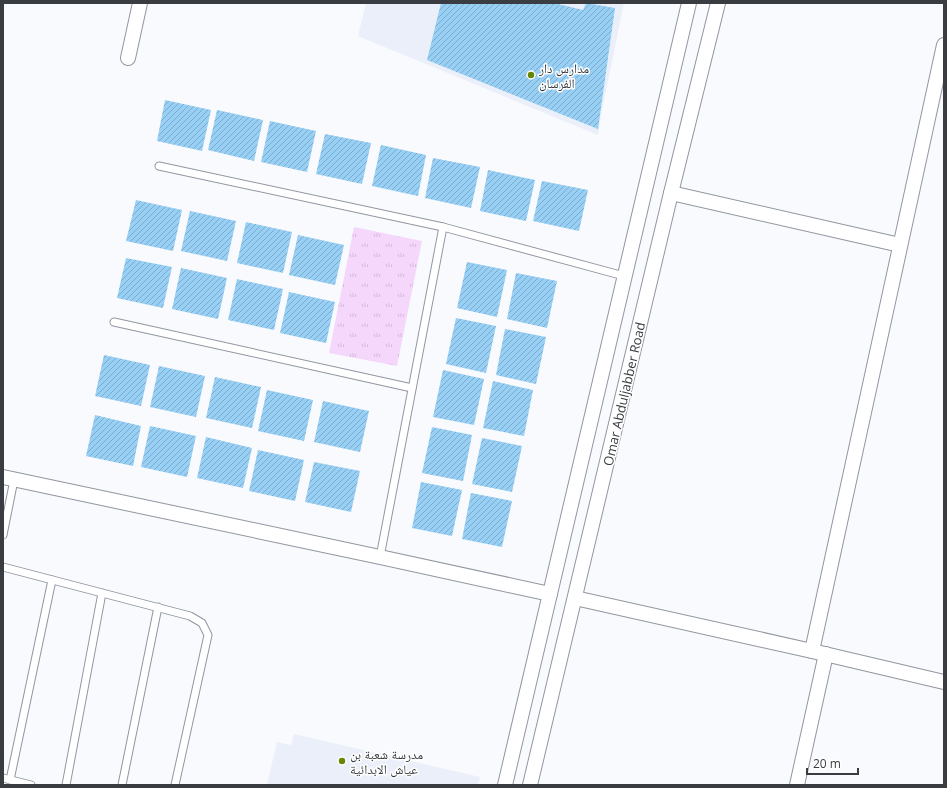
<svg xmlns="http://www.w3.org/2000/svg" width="947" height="788" font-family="'Open Sans','Noto Naskh Arabic',sans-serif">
<defs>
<pattern id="grass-tufts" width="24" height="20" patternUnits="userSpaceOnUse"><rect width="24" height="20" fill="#f6d7fc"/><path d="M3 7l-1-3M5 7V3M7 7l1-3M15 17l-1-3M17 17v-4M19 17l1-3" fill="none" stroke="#d4b9d9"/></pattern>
<pattern id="building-hatch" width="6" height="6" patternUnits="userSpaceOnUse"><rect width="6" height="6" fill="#98d0f5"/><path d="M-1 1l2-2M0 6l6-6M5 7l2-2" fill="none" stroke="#7daac8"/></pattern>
</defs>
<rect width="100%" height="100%" fill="#f8fafe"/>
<g fill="#eaeffa">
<path d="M366,3H624L601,115L598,135L358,36Z"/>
<path d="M294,734L480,777L478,785H267L277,742L291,745Z"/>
</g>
<path fill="url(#grass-tufts)" d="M354,227L422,241L397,366L329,353Z"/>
<g fill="url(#building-hatch)">
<path d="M441,3H554L583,10L586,3L615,8L598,129L427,60Z"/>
<path d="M165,100L211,110L202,151L157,141Z"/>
<path d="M217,110L263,120L254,161L208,150Z"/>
<path d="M270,121L316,131L307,172L261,162Z"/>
<path d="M325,134L371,143L362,184L316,174Z"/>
<path d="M381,145L426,155L418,196L372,186Z"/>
<path d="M433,158L480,167L471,208L425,198Z"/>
<path d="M488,170L535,180L526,221L480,211Z"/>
<path d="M542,181L588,190L579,231L533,221Z"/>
<path d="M136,200L182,210L173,251L126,241Z"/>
<path d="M190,211L236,221L227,261L181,251Z"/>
<path d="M246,222L292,232L283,273L237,263Z"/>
<path d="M298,235L344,245L335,285L289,275Z"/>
<path d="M126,258L172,267L163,308L117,298Z"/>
<path d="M467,262L507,270L497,317L457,308Z"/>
<path d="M181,268L227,278L218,319L172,309Z"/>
<path d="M516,273L557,281L547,328L507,319Z"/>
<path d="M237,279L283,289L274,330L228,320Z"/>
<path d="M289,292L335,302L326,343L280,333Z"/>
<path d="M456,318L496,326L486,373L446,364Z"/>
<path d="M505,329L546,337L536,384L496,375Z"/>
<path d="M104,355L150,365L141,406L95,396Z"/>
<path d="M159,366L205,376L196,417L150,407Z"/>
<path d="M443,370L484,379L474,425L433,417Z"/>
<path d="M215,377L261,387L252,428L206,418Z"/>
<path d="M493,381L533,390L524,436L483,428Z"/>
<path d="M267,390L313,400L304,441L258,431Z"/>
<path d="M323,401L369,411L360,452L314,442Z"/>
<path d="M95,415L141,426L133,466L86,456Z"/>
<path d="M150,426L196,436L187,477L141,467Z"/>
<path d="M432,427L472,435L463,481L422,473Z"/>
<path d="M206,437L252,448L243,488L197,478Z"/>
<path d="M482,438L522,446L512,492L472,484Z"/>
<path d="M258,450L304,460L295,501L249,491Z"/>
<path d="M314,462L360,471L351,512L305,502Z"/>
<path d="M421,482L462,490L452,536L412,528Z"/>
<path d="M471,493L512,501L502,547L462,539Z"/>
</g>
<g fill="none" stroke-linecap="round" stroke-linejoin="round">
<defs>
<g id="lane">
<path d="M159,166L443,227L624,276"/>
<path d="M114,322L412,388"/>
<path d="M3,535L14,480"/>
<path d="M380,557L443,227"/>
<path d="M3,567L190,616L202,623L208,635L175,785"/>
<path d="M3,778L31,785"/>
<path d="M10,780L52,580"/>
<path d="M66,785L102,593"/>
<path d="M122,785L158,607"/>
</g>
<g id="street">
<path d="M128,58L140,3"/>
<path d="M671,193L900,245"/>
<path d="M3,477L380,557L550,594"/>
<path d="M575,598L812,651L944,682"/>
<path d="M812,651L944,45"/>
<path d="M505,785L689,3"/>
<path d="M530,785L671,193L718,3"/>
<path d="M797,785L826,654"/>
</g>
</defs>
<use href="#lane" stroke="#9196a0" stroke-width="9"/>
<use href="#street" stroke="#9196a0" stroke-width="16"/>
<use href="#lane" stroke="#fff" stroke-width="7"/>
<use href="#street" stroke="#fff" stroke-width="14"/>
</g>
<g fill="#658704" stroke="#fff" stroke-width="1.5">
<circle cx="531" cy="75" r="4"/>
<circle cx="342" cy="761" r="4"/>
</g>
<g text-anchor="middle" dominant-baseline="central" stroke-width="3" stroke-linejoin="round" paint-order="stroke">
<g font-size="13" fill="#393c40" stroke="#fff" text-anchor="start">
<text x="539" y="68">مدارس دار<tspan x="539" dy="15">الفرسان</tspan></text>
<text x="350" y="754">مدرسة شعبة بن<tspan x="350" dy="15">عياش الابدائية</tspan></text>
</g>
<g font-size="13" fill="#393c40" stroke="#fff">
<text transform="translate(624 394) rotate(-77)">Omar Abduljabber Road</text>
</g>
</g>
<rect width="947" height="788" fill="none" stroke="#393c40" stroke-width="8"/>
<path d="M807 768v6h51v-6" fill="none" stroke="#393c40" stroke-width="2"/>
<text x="813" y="768" font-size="12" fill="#393c40" stroke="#ffffff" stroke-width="3" paint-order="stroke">20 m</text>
</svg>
